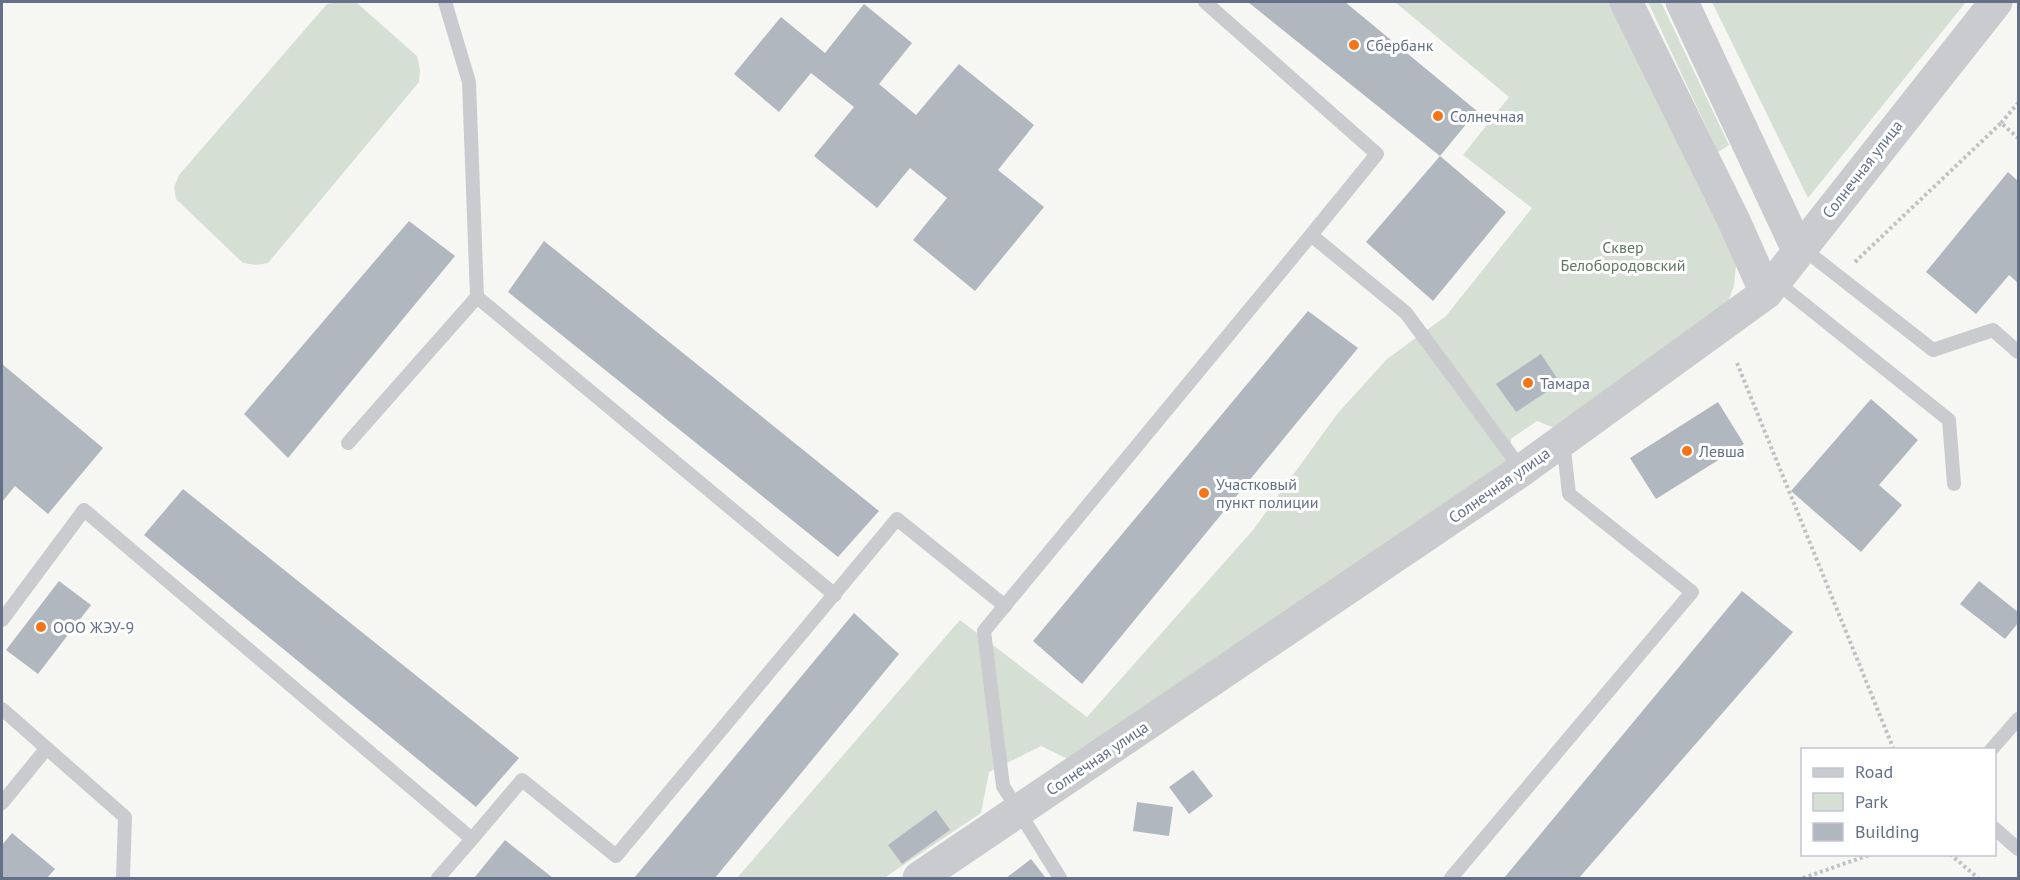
<svg xmlns="http://www.w3.org/2000/svg" width="2020" height="880" font-family="'PT Sans',sans-serif">
<rect width="100%" height="100%" fill="#f6f7f3"/>
<g fill="#d6dfd4">
<path d="M340,2L357,3L417,56L420,70L419,82L268,263L256,265L243,263L176,199L174,187L179,175L327,4Z"/>
<path d="M1395,2H1612L1682,141L1736,265L1734,286L1726,307L1557,429L1537,421L1511,439L1510,467L1068,759L1041,746L989,772L981,813L884,878H737L960,620L1087,717L1253,530L1338,413L1387,359L1446,316L1532,208L1463,155L1509,97Z"/>
<path d="M1648,2H1661L1729,145L1718,152Z"/>
<path d="M1712,2H1966L1808,198Z"/>
</g>
<g fill="#b1b7be">
<path d="M1248,2H1345L1477,111L1440,156Z"/>
<path d="M864,4L912,43L879,84L916,115L959,64L1034,125L998,170L1044,207L975,291L913,240L947,198L910,168L877,208L814,156L854,107L811,73L779,112L734,74L781,17L825,53Z"/>
<path d="M1440,156L1506,212L1433,301L1366,242Z"/>
<path d="M2008,172L2018,181V283L2009,275L1976,314L1926,272Z"/>
<path d="M409,221L455,256L288,458L244,414Z"/>
<path d="M544,241L879,511L838,557L508,292Z"/>
<path d="M1308,311L1358,348L1082,684L1033,641Z"/>
<path d="M1541,354L1560,383L1516,412L1496,384Z"/>
<path d="M2,364L103,448L48,514L15,486L2,502Z"/>
<path d="M1871,399L1918,440L1879,485L1902,505L1861,552L1791,491Z"/>
<path d="M1718,402L1744,444L1656,499L1630,458Z"/>
<path d="M183,489L519,758L476,807L144,535Z"/>
<path d="M59,581L91,605L38,674L6,650Z"/>
<path d="M1979,581L2018,612V623L2005,639L1960,604Z"/>
<path d="M1742,591L1793,632L1579,878H1504Z"/>
<path d="M854,613L899,654L715,878H634Z"/>
<path d="M1193,770L1213,796L1189,814L1169,787Z"/>
<path d="M1137,802L1173,807L1169,836L1133,831Z"/>
<path d="M936,810L950,830L902,864L888,845Z"/>
<path d="M12,833L55,869L47,878H2V845Z"/>
<path d="M505,840L553,878H474Z"/>
<path d="M1031,859L1045,877L1043,878H1006Z"/>
</g>
<g fill="none" stroke-linecap="round" stroke-linejoin="round">
<g stroke="#bfc1c4" stroke-width="4" stroke-dasharray="3 3" stroke-linecap="butt">
<path d="M2001,123L2018,103"/>
<path d="M1855,262L2001,123L2018,138"/>
<path d="M1737,363L1894,750"/>
<path d="M1950,854L1978,878"/>
<path d="M1803,878L1872,854"/>
</g>
<g stroke="#c9cbcf" stroke-width="14">
<path d="M445,2L469,82L477,297L835,595"/>
<path d="M1205,2L1377,154L1311,235L1406,313L1522,470"/>
<path d="M1801,247L1933,350L1993,330L2018,352"/>
<path d="M1775,281L1949,420L1954,484"/>
<path d="M348,443L477,297"/>
<path d="M2,620L84,510L472,839L522,780L616,856L897,519L1005,606"/>
<path d="M2,709L125,817L123,878"/>
<path d="M1991,750L2018,719"/>
<path d="M2,803L46,749"/>
<path d="M1994,828L2018,849"/>
<path d="M438,878L472,839"/>
<path d="M1060,878L1003,786L984,631L1311,235"/>
<path d="M1451,878L1692,592L1569,494L1563,441"/>
</g>
<g stroke="#c9cbcf" stroke-width="33">
<path d="M1626,2L1734,221L1766,293"/>
<path d="M1682,2L1798,250"/>
<path d="M919,878L1522,470L1766,293L1996,2"/>
</g>
</g>
<g fill="#f47417" stroke="#fff" stroke-width="2">
<circle cx="1354" cy="45" r="6"/>
<circle cx="1438" cy="116" r="6"/>
<circle cx="1528" cy="383" r="6"/>
<circle cx="1687" cy="451" r="6"/>
<circle cx="1204" cy="493" r="6"/>
<circle cx="41" cy="627" r="6"/>
</g>
<g text-anchor="middle" dominant-baseline="central" stroke-width="6" stroke-linejoin="round" paint-order="stroke">
<g font-size="16" fill="#637087" stroke="#fff" text-anchor="start">
<text x="1366" y="45">Сбербанк</text>
<text x="1450" y="116">Солнечная</text>
<text x="1540" y="383">Тамара</text>
<text x="1699" y="451">Левша</text>
<text x="1216" y="484">Участковый<tspan x="1216" dy="18">пункт полиции</tspan></text>
<text x="53" y="627">ООО ЖЭУ-9</text>
</g>
<g font-size="16" fill="#637087" stroke="#fff">
<text transform="translate(1862 169) rotate(-52)">Солнечная улица</text>
<text transform="translate(1499 485) rotate(-35)">Солнечная улица</text>
<text transform="translate(1097 758) rotate(-34)">Солнечная улица</text>
</g>
<g font-size="16" fill="#5f795f" stroke="#fff">
<text x="1623" y="247">Сквер<tspan x="1623" dy="18">Белобородовский</tspan></text>
</g>
</g>
<rect width="2020" height="880" fill="none" stroke="#637087" stroke-width="6"/>
<rect x="1801" y="748" width="195" height="108" fill="#ffffff" stroke="#c1c6cf" stroke-width="1.5"/>
<rect x="1813" y="768" width="30" height="9" fill="#c9cbcf" stroke="#c1c6cf" stroke-width="1.5"/>
<text x="1855" y="778" font-size="18" fill="#637087">Road</text>
<rect x="1813" y="793" width="30" height="18" fill="#d6dfd4" stroke="#c1c6cf" stroke-width="1.5"/>
<text x="1855" y="808" font-size="18" fill="#637087">Park</text>
<rect x="1813" y="823" width="30" height="18" fill="#b1b7be" stroke="#c1c6cf" stroke-width="1.5"/>
<text x="1855" y="838" font-size="18" fill="#637087">Building</text>
</svg>
